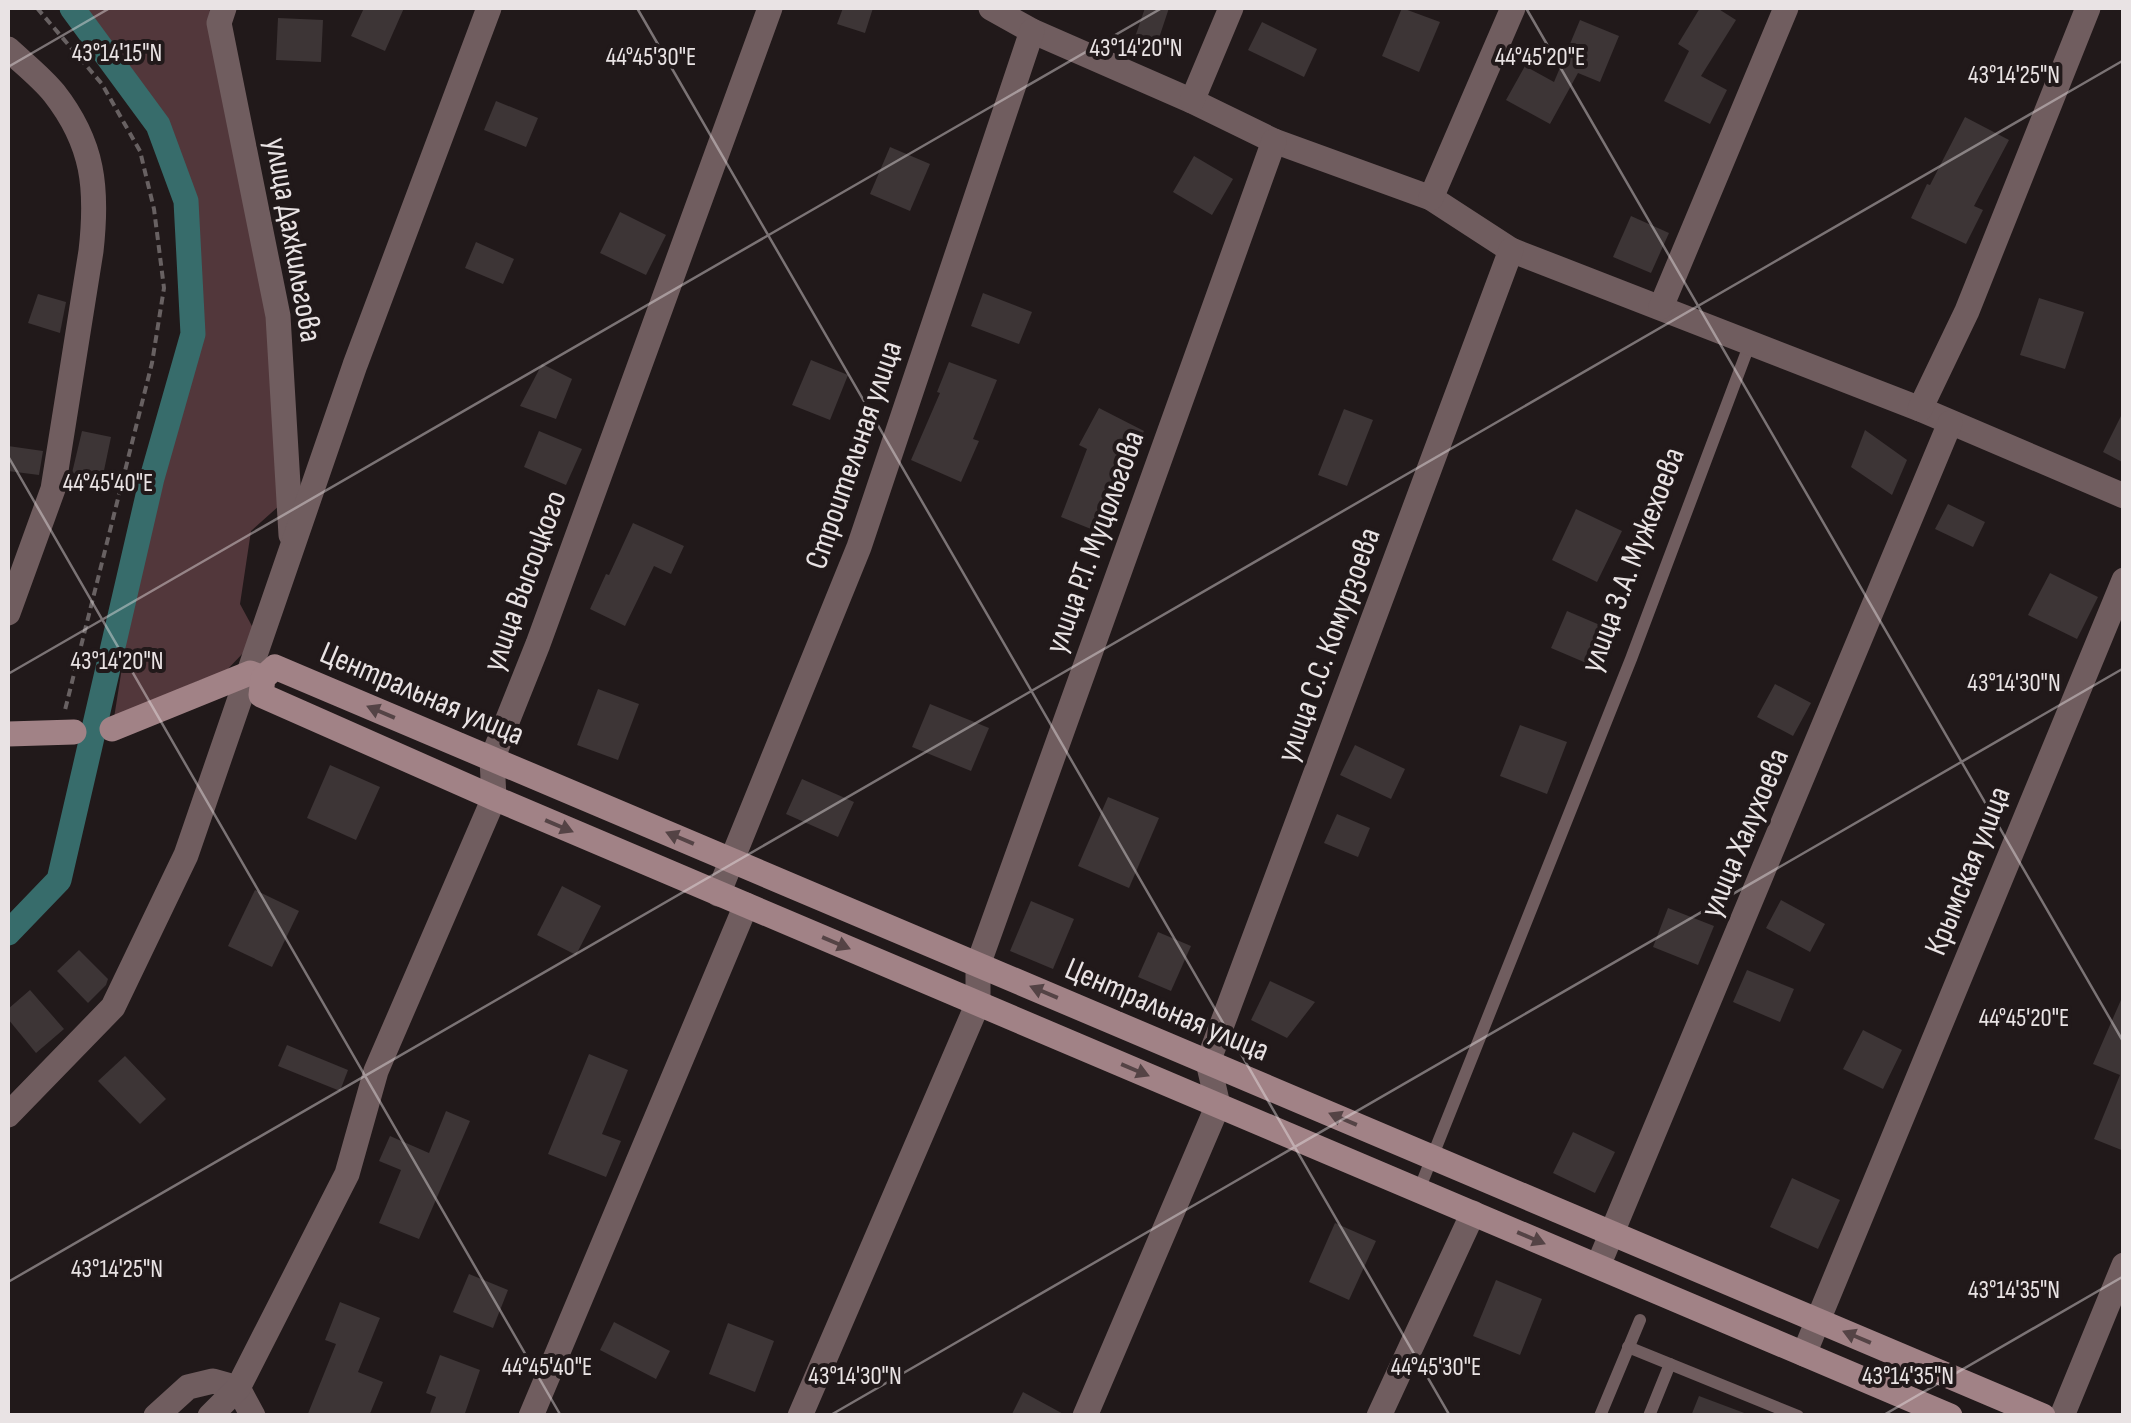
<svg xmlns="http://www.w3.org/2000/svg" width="2131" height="1423" font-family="'Sofia Sans Condensed',sans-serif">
<rect width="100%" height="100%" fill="#21191a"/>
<path fill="#52373b" d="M72,8H208L219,23L278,316L280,505L251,531L240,604L253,628L245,651L225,672L200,680L114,718L152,478L193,334L186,201L158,125Z"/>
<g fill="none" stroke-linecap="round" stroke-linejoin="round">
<path stroke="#376c6b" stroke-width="25" d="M8,933L59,880L152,478L193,334L186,201L158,125L72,8"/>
</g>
<g fill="#3d3536">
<path d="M364,8H404L385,51L351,36Z"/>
<path d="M843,8H873L865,33L837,24Z"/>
<path d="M1145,8H1169L1157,44L1135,37Z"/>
<path d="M1402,8L1440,22L1419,72L1382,56Z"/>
<path d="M1700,8H1717L1736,20L1701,76L1727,90L1710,124L1664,101L1689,51L1678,44Z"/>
<path d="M278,18L323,20L321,62L276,60Z"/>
<path d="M1580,20L1619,36L1600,82L1578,73L1550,124L1506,100L1525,66L1554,82Z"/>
<path d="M1262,22L1317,49L1304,77L1248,50Z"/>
<path d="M496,101L538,118L526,147L484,130Z"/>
<path d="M1965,117L2009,140L1974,206L1983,210L1966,244L1911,218L1927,184L1930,185Z"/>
<path d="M890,147L930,164L910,211L870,194Z"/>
<path d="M1194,156L1233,179L1212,215L1173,192Z"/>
<path d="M620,212L666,235L646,275L600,253Z"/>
<path d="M1631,216L1669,233L1651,273L1613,257Z"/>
<path d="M476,242L514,259L503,284L465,268Z"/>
<path d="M983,293L1032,312L1019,344L971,326Z"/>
<path d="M38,294L66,302L60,333L28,323Z"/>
<path d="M2039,298L2084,312L2065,369L2020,355Z"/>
<path d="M811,360L848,375L830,420L792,405Z"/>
<path d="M949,362L997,380L973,439L979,441L961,482L911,460L940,393L937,392Z"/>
<path d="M542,364L572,379L556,419L520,406Z"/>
<path d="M1099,408L1144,431L1115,487L1119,489L1101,533L1061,517L1087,449L1079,445Z"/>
<path d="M1344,409L1373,420L1347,486L1318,475Z"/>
<path d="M2124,410V463L2103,452Z"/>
<path d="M1865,430L1907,460L1892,495L1851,467Z"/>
<path d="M82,431L111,437L102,480L72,473Z"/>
<path d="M539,431L582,449L566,485L524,467Z"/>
<path d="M8,446L43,451L39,475L8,471Z"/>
<path d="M1948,504L1985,522L1973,547L1935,529Z"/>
<path d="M1576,509L1622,531L1597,582L1552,560Z"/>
<path d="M633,523L684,546L671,574L654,566L625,626L590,609L606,574L609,575Z"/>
<path d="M2050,573L2098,597L2077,639L2028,615Z"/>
<path d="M1567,611L1614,631L1598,668L1551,648Z"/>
<path d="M1775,684L1811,703L1793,736L1757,717Z"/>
<path d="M598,689L639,704L618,760L577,745Z"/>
<path d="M930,704L989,728L971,771L912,747Z"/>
<path d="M1520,725L1567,742L1547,794L1500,776Z"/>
<path d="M1355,745L1405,769L1391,799L1340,775Z"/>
<path d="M330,765L380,787L356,840L307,818Z"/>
<path d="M802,779L854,802L838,837L786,814Z"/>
<path d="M1108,797L1159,818L1129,888L1078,866Z"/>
<path d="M1337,814L1370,828L1358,857L1324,843Z"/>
<path d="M562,886L601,906L576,955L537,935Z"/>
<path d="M255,890L299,911L272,967L228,946Z"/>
<path d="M1781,900L1825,924L1810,952L1766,928Z"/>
<path d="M1031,901L1074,919L1053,969L1010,951Z"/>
<path d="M1668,908L1714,926L1698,965L1653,947Z"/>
<path d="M1158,932L1191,946L1171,991L1138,977Z"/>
<path d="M79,950L108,979L106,985L88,1003L57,971Z"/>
<path d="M1747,970L1794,989L1780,1022L1733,1002Z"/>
<path d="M1270,981L1315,1002L1287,1038L1251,1020Z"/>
<path d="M30,990L64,1029L36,1053L8,1019V1009Z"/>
<path d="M2124,993V1151L2094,1139L2120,1075L2093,1064Z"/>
<path d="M1863,1030L1902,1050L1883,1089L1843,1069Z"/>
<path d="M287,1045L348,1070L340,1091L278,1066Z"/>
<path d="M589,1054L628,1070L602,1134L621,1141L606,1177L548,1154Z"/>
<path d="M125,1056L166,1099L140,1124L98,1081Z"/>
<path d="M446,1111L470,1121L419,1239L379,1223L401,1170L379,1161L390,1136L429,1153Z"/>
<path d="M1573,1132L1615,1152L1595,1193L1553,1173Z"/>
<path d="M1792,1178L1840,1200L1818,1249L1770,1227Z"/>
<path d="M1335,1223L1376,1241L1349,1300L1309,1282Z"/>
<path d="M469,1274L508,1290L493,1328L453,1312Z"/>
<path d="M1496,1280L1542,1299L1520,1355L1473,1336Z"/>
<path d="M340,1302L380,1318L358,1372L383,1382L369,1416H307L336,1344L325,1340Z"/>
<path d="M614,1322L670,1351L656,1379L600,1350Z"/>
<path d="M728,1323L774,1341L755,1392L709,1374Z"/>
<path d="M440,1355L480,1370L464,1416H429L436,1397L426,1393Z"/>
<path d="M1023,1392L1067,1416H1011Z"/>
<path d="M1699,1396L1747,1414L1746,1416H1691Z"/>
</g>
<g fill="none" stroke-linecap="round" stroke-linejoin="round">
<path stroke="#686162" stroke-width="4" stroke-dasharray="8 5" stroke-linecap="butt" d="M37,8L102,84L140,151L154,209L164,288L152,363L65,710"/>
<g stroke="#705d5f" stroke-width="12">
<path d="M1419,1190L1631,659L1750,343"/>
<path d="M1628,1347L1798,1416"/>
<path d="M1600,1416L1640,1320"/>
<path d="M1649,1416L1670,1364"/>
</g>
<g stroke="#705d5f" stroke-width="25">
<path d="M224,8L219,23L278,316L291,535"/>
<path d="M991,8L1032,31L1192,101L1274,141L1431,198L1511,250L1920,409L2124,496"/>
<path d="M8,49C23,63 41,77 54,93C94,144 98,189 91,251L53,489L8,613"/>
<path d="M1192,101L1231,8"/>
<path d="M1431,198L1513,8"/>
<path d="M1661,307L1786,8"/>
<path d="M1920,409L1967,311L2088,8"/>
<path d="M718,894L859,547L1032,31"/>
<path d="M8,1115L113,1007L186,855L355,365L489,8"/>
<path d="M1598,1266L1950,423"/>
<path d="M1804,1354L2124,580"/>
<path d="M238,1388L253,1416"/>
<path d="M156,1416L188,1387L213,1381L238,1388"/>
<path d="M210,1416L238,1388L347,1174L376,1071L494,798L492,759L538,644L770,8"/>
<path d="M531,1416L746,905"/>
<path d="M800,1416L978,1003V965L1274,141"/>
<path d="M1085,1416L1218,1105L1208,1062L1511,250"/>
<path d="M1379,1416L1473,1213"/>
<path d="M2062,1416L2124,1265"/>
</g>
<g stroke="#a18286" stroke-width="25">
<path d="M112,729L250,673L263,678"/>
<path d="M8,734L74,732"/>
<path d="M1950,1416L494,798L261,695L263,678L275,667L2043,1416"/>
</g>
</g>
<defs><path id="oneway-solid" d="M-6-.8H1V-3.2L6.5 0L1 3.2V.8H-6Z" transform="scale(2.5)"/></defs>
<g fill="#544345">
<use href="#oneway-solid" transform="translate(381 712) rotate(-157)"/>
<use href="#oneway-solid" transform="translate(559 826) rotate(23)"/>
<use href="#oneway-solid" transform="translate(680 838) rotate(-157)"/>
<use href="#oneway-solid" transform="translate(836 943) rotate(23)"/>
<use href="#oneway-solid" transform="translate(1044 992) rotate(-157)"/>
<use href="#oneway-solid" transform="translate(1135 1070) rotate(23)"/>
<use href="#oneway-solid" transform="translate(1343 1119) rotate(-157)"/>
<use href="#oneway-solid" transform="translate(1531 1238) rotate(23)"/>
<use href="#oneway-solid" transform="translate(1857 1337) rotate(-157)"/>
</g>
<path fill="none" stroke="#e9e3e4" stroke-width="2.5" stroke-opacity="0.45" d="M637,8L1450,1416M1526,8L2124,1043M8,67L110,8M8,456L561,1416M8,674L1162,8M8,1282L2124,60M829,1416L2124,668M1882,1416L2124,1276"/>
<g text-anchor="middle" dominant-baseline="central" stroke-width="8" stroke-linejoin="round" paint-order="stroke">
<g font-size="32" fill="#e9e3e4" stroke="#21191a">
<text transform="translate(293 240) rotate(80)">улица Дахкильгова</text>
<text transform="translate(854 455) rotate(-71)">Строительная улица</text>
<text transform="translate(1095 542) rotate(-70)">улица Р.Т. Муцольгова</text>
<text transform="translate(1633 560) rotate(-69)">улица З.А. Мужехоева</text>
<text transform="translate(525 581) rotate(-70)">улица Высоцкого</text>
<text transform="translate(1329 645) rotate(-70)">улица С.С. Комурзоева</text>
<text transform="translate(422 694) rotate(23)">Центральная улица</text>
<text transform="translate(1745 833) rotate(-67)">улица Халухоева</text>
<text transform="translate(1968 871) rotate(-68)">Крымская улица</text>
<text transform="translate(1167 1010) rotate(23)">Центральная улица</text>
</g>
</g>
<g font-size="25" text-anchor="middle" fill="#e9e3e4" stroke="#21191a" stroke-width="8" stroke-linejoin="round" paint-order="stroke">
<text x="1136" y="56">43°14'20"N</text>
<text x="117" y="61">43°14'15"N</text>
<text x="651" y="65">44°45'30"E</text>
<text x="1540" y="65">44°45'20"E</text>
<text x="2014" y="83">43°14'25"N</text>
<text x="108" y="491">44°45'40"E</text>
<text x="117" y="669">43°14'20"N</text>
<text x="2014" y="691">43°14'30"N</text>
<text x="2024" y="1026">44°45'20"E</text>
<text x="117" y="1277">43°14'25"N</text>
<text x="2014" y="1298">43°14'35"N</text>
<text x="547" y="1375">44°45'40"E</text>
<text x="1436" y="1375">44°45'30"E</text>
<text x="855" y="1384">43°14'30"N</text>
<text x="1908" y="1384">43°14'35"N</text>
</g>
<rect width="2131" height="1423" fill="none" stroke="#e9e3e4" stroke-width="20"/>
</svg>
